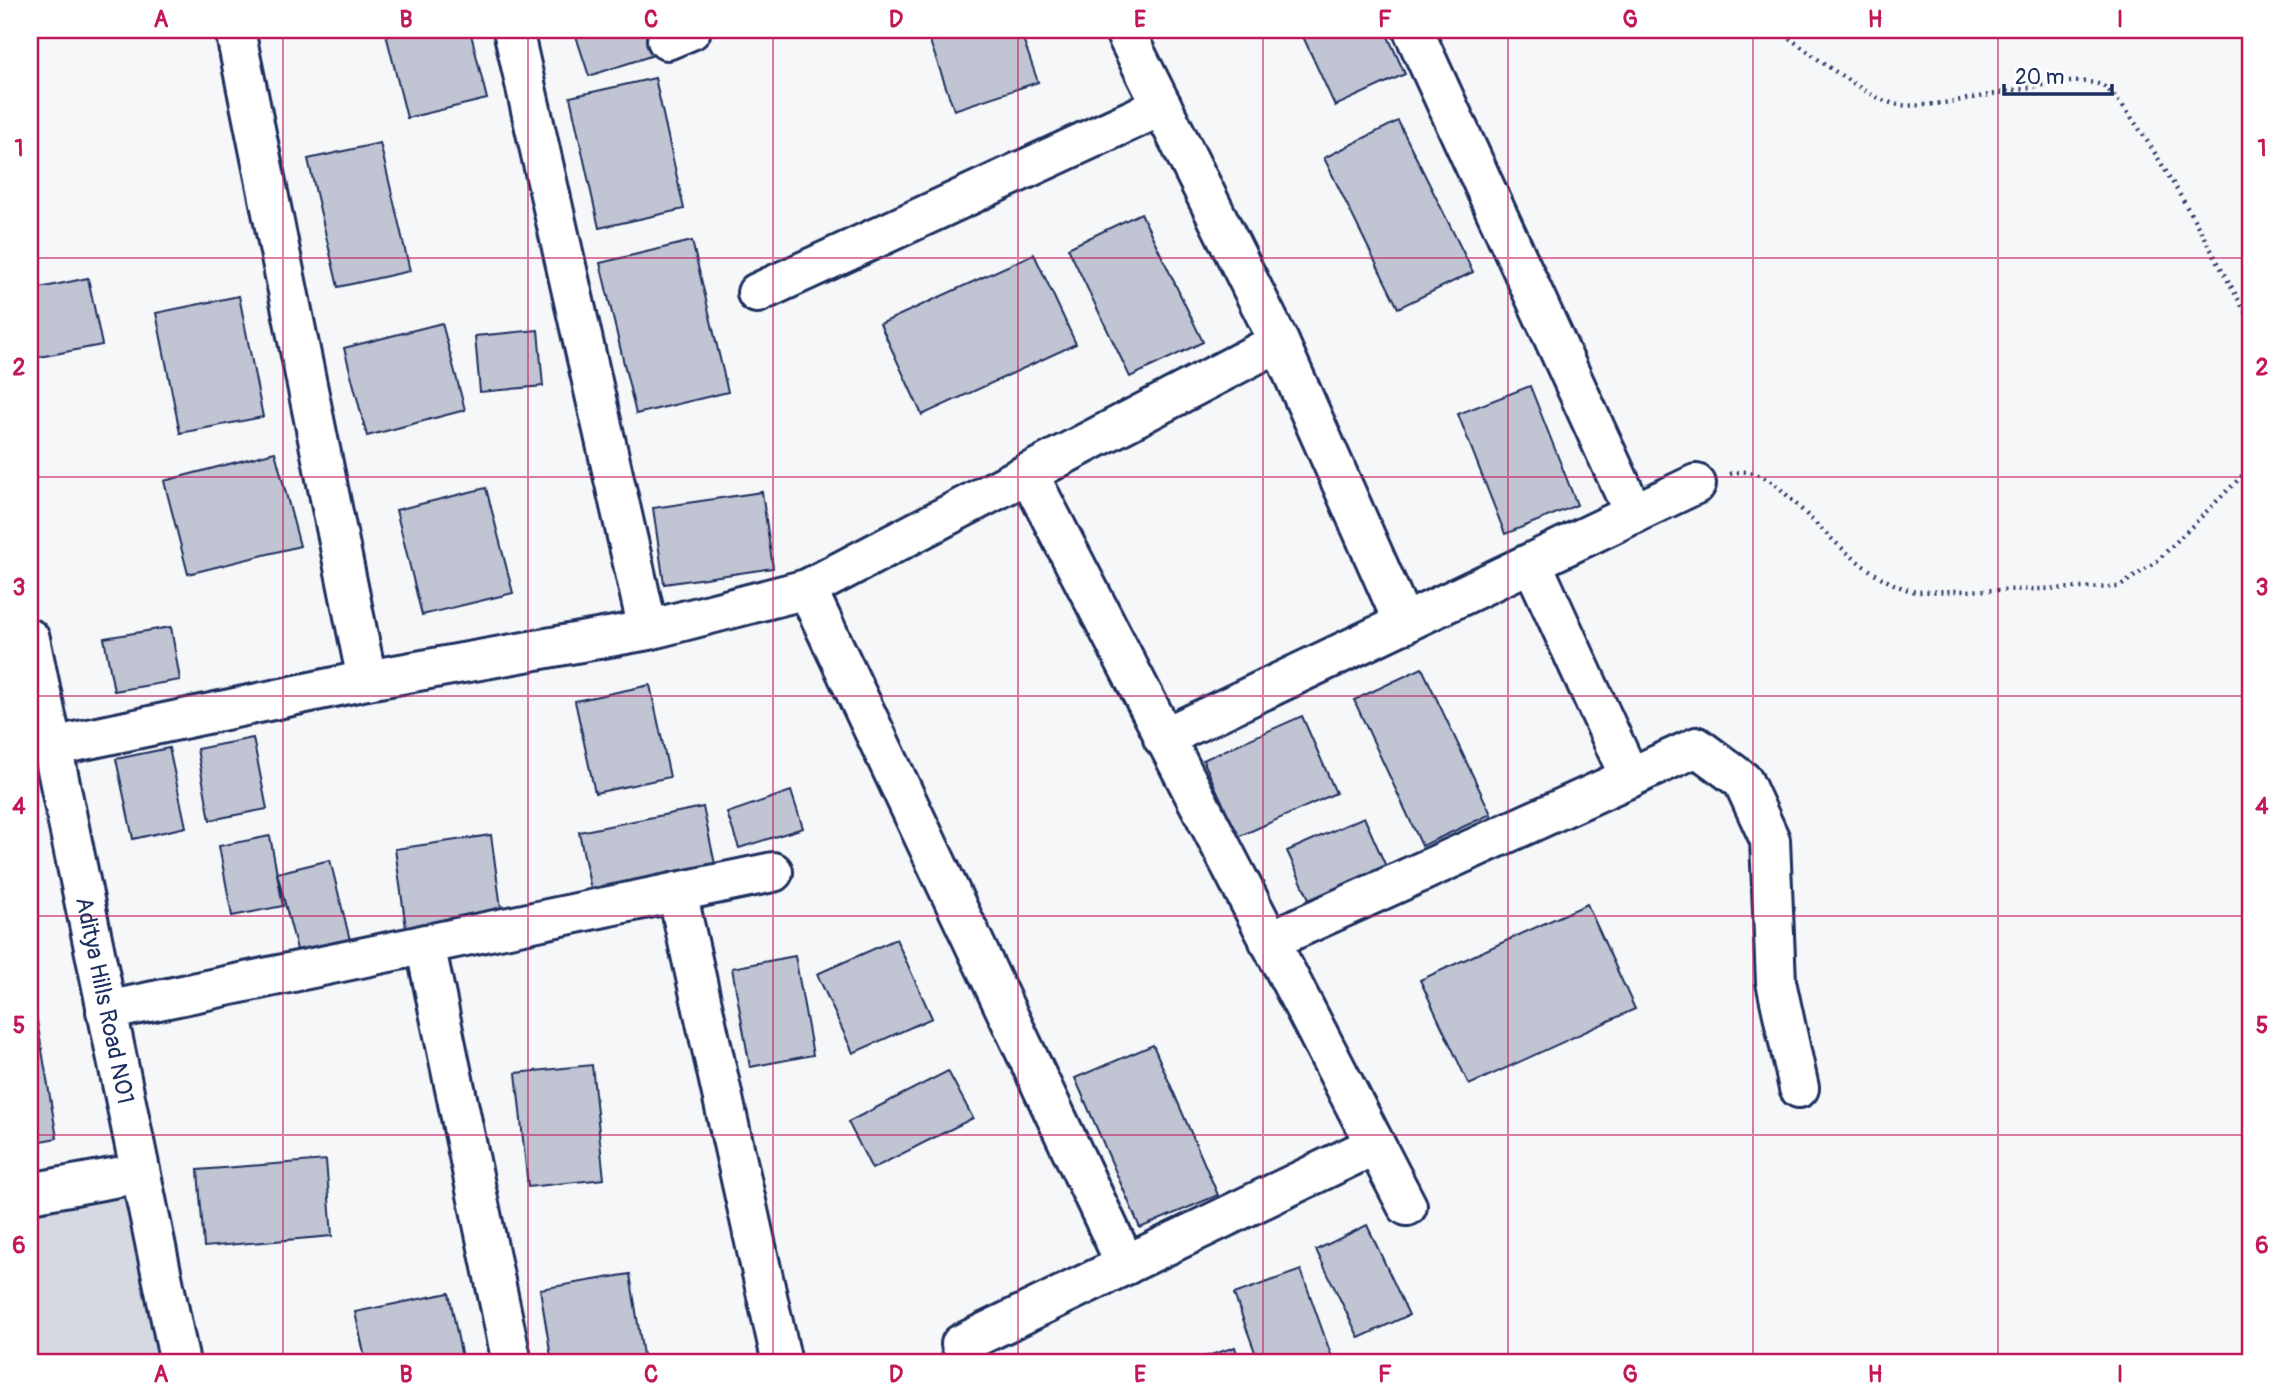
<svg xmlns="http://www.w3.org/2000/svg" width="2281" height="1393" font-family="Pangolin,sans-serif">
<rect width="100%" height="100%" fill="#f6f7f9"/>
<filter id="ink" filterUnits="userSpaceOnUse"><feTurbulence type="fractalNoise" baseFrequency=".0143" numOctaves="2"/><feDisplacementMap in="SourceGraphic" scale="14" xChannelSelector="R" yChannelSelector="G"/><feConvolveMatrix kernelMatrix="1 2 1 2 8 2 1 2 1" color-interpolation-filters="sRGB"/></filter>
<g filter="url(#ink)">
<path fill="#d6d9e2" stroke="#7884a0" stroke-width="2" d="M125,1192L160,1363H30V1211Z"/>
<g fill="#c0c4d3" stroke="#1b2f5e" stroke-width="2">
<path d="M385,30H470L487,99L407,118Z"/>
<path d="M574,30H662L669,50L589,76Z"/>
<path d="M926,30H1020L1038,82L954,110Z"/>
<path d="M1300,30H1385L1405,74L1335,106Z"/>
<path d="M655,78L684,209L599,228L570,97Z"/>
<path d="M1398,121L1473,272L1398,308L1324,158Z"/>
<path d="M380,143L410,271L338,287L308,159Z"/>
<path d="M1141,213L1203,342L1130,377L1068,248Z"/>
<path d="M692,241L728,392L636,414L600,263Z"/>
<path d="M1034,254L1076,344L922,415L880,324Z"/>
<path d="M88,278L102,345L34,358L30,337V290Z"/>
<path d="M239,296L263,417L180,433L156,313Z"/>
<path d="M442,323L465,410L367,436L344,348Z"/>
<path d="M538,330L543,386L480,392L475,336Z"/>
<path d="M1530,386L1577,505L1505,534L1458,414Z"/>
<path d="M275,452L300,546L188,574L164,481Z"/>
<path d="M486,488L513,593L422,615L396,510Z"/>
<path d="M762,492L773,568L664,584L653,508Z"/>
<path d="M171,627L180,680L114,691L104,638Z"/>
<path d="M1422,668L1491,814L1422,846L1354,700Z"/>
<path d="M650,685L670,777L595,793L575,701Z"/>
<path d="M1302,716L1336,793L1238,837L1203,760Z"/>
<path d="M253,738L267,809L210,820L197,749Z"/>
<path d="M169,748L186,827L133,839L116,759Z"/>
<path d="M791,791L803,828L739,848L727,813Z"/>
<path d="M703,807L717,874L593,899L579,832Z"/>
<path d="M1364,817L1392,880L1316,914L1287,851Z"/>
<path d="M491,835L502,915L406,928L395,849Z"/>
<path d="M270,836L283,906L232,916L219,846Z"/>
<path d="M330,860L352,948L300,961L277,873Z"/>
<path d="M1587,904L1635,1009L1469,1085L1420,980Z"/>
<path d="M896,939L932,1018L853,1053L817,974Z"/>
<path d="M795,956L813,1055L750,1067L732,968Z"/>
<path d="M30,980L57,1138L30,1143Z"/>
<path d="M1153,1045L1218,1195L1140,1228L1075,1078Z"/>
<path d="M592,1065L604,1179L528,1187L516,1073Z"/>
<path d="M948,1071L973,1118L872,1169L848,1122Z"/>
<path d="M326,1160L332,1236L204,1247L198,1170Z"/>
<path d="M1367,1225L1409,1315L1359,1338L1316,1250Z"/>
<path d="M1301,1270L1334,1363H1259L1234,1294Z"/>
<path d="M630,1274L644,1361L552,1363L540,1289Z"/>
<path d="M449,1293L463,1363H366L355,1312Z"/>
<path d="M1235,1347L1240,1363H1186Z"/>
</g>
<g fill="none" stroke-linecap="round" stroke-linejoin="round">
<defs>
<g id="minor">
<path d="M235,30L367,680"/>
<path d="M513,30L648,630"/>
<path d="M1124,30L1279,342L1404,624"/>
<path d="M1413,30L1634,514"/>
<path d="M667,40L691,30"/>
<path d="M757,293L1162,106"/>
<path d="M1028,473L1407,1206"/>
<path d="M1532,563L1630,778"/>
<path d="M807,589L1126,1265"/>
<path id="s1" d="M30,639L180,1363"/>
<path d="M1163,738L1696,484"/>
<path d="M51,747L367,680L648,630L807,589L1279,342"/>
<path d="M677,892L782,1363"/>
<path d="M1269,941L1697,747L1743,781L1770,840L1776,982L1799,1088"/>
<path d="M425,944L512,1363"/>
<path d="M106,1011L773,872"/>
<path d="M30,1193L140,1173"/>
<path d="M961,1344L1375,1145"/>
</g>
</defs>
<use href="#minor" stroke="#1b2f5e" stroke-width="44"/>
<g stroke="#1b2f5e" stroke-width="4.5" stroke-dasharray="2 5" stroke-linecap="butt">
<path d="M1778,30C1806,49 1870,102 1900,105C1949,111 2068,70 2101,85C2133,99 2227,281 2251,322"/>
<path d="M1730,474C1748,468 1760,475 1775,484C1816,521 1862,579 1916,592L2119,587L2157,561L2251,467"/>
</g>
<use href="#minor" stroke="#fff" stroke-width="38"/>
</g>
</g>
<path fill="none" stroke="#c2185b" stroke-width="2" stroke-opacity="0.55" d="M283,30V1363M528,30V1363M773,30V1363M1018,30V1363M1263,30V1363M1508,30V1363M1753,30V1363M1998,30V1363M30,258H2251M30,477H2251M30,696H2251M30,916H2251M30,1135H2251"/>
<g text-anchor="middle" dominant-baseline="central" stroke-width="5" stroke-linejoin="round" paint-order="stroke">
<g font-size="24" fill="#1b2f5e" stroke="#fff">
<text stroke="none"><textPath href="#s1" startOffset="369">Aditya Hills Road NO1</textPath></text>
</g>
</g>
<rect width="2281" height="1393" fill="none" stroke="#fff" stroke-width="77"/>
<path d="M2004 84v10h108v-10" fill="none" stroke="#1b2f5e" stroke-width="3.5"/>
<text x="2015" y="84" font-size="21" fill="#1b2f5e" stroke="#ffffff" stroke-width="5" paint-order="stroke">20 m</text>
<rect x="38" y="38" width="2204" height="1316" fill="none" stroke="#c2185b" stroke-width="2.5"/>
<g font-size="23" text-anchor="middle" font-weight="bold" fill="#c2185b">
<text x="161" y="27">A</text>
<text x="406" y="27">B</text>
<text x="651" y="27">C</text>
<text x="896" y="27">D</text>
<text x="1140" y="27">E</text>
<text x="1385" y="27">F</text>
<text x="1630" y="27">G</text>
<text x="1875" y="27">H</text>
<text x="2120" y="27">I</text>
<text x="19" y="156">1</text>
<text x="2262" y="156">1</text>
<text x="19" y="375">2</text>
<text x="2262" y="375">2</text>
<text x="19" y="595">3</text>
<text x="2262" y="595">3</text>
<text x="19" y="814">4</text>
<text x="2262" y="814">4</text>
<text x="19" y="1033">5</text>
<text x="2262" y="1033">5</text>
<text x="19" y="1253">6</text>
<text x="2262" y="1253">6</text>
<text x="161" y="1382">A</text>
<text x="406" y="1382">B</text>
<text x="651" y="1382">C</text>
<text x="896" y="1382">D</text>
<text x="1140" y="1382">E</text>
<text x="1385" y="1382">F</text>
<text x="1630" y="1382">G</text>
<text x="1875" y="1382">H</text>
<text x="2120" y="1382">I</text>
</g>
</svg>
